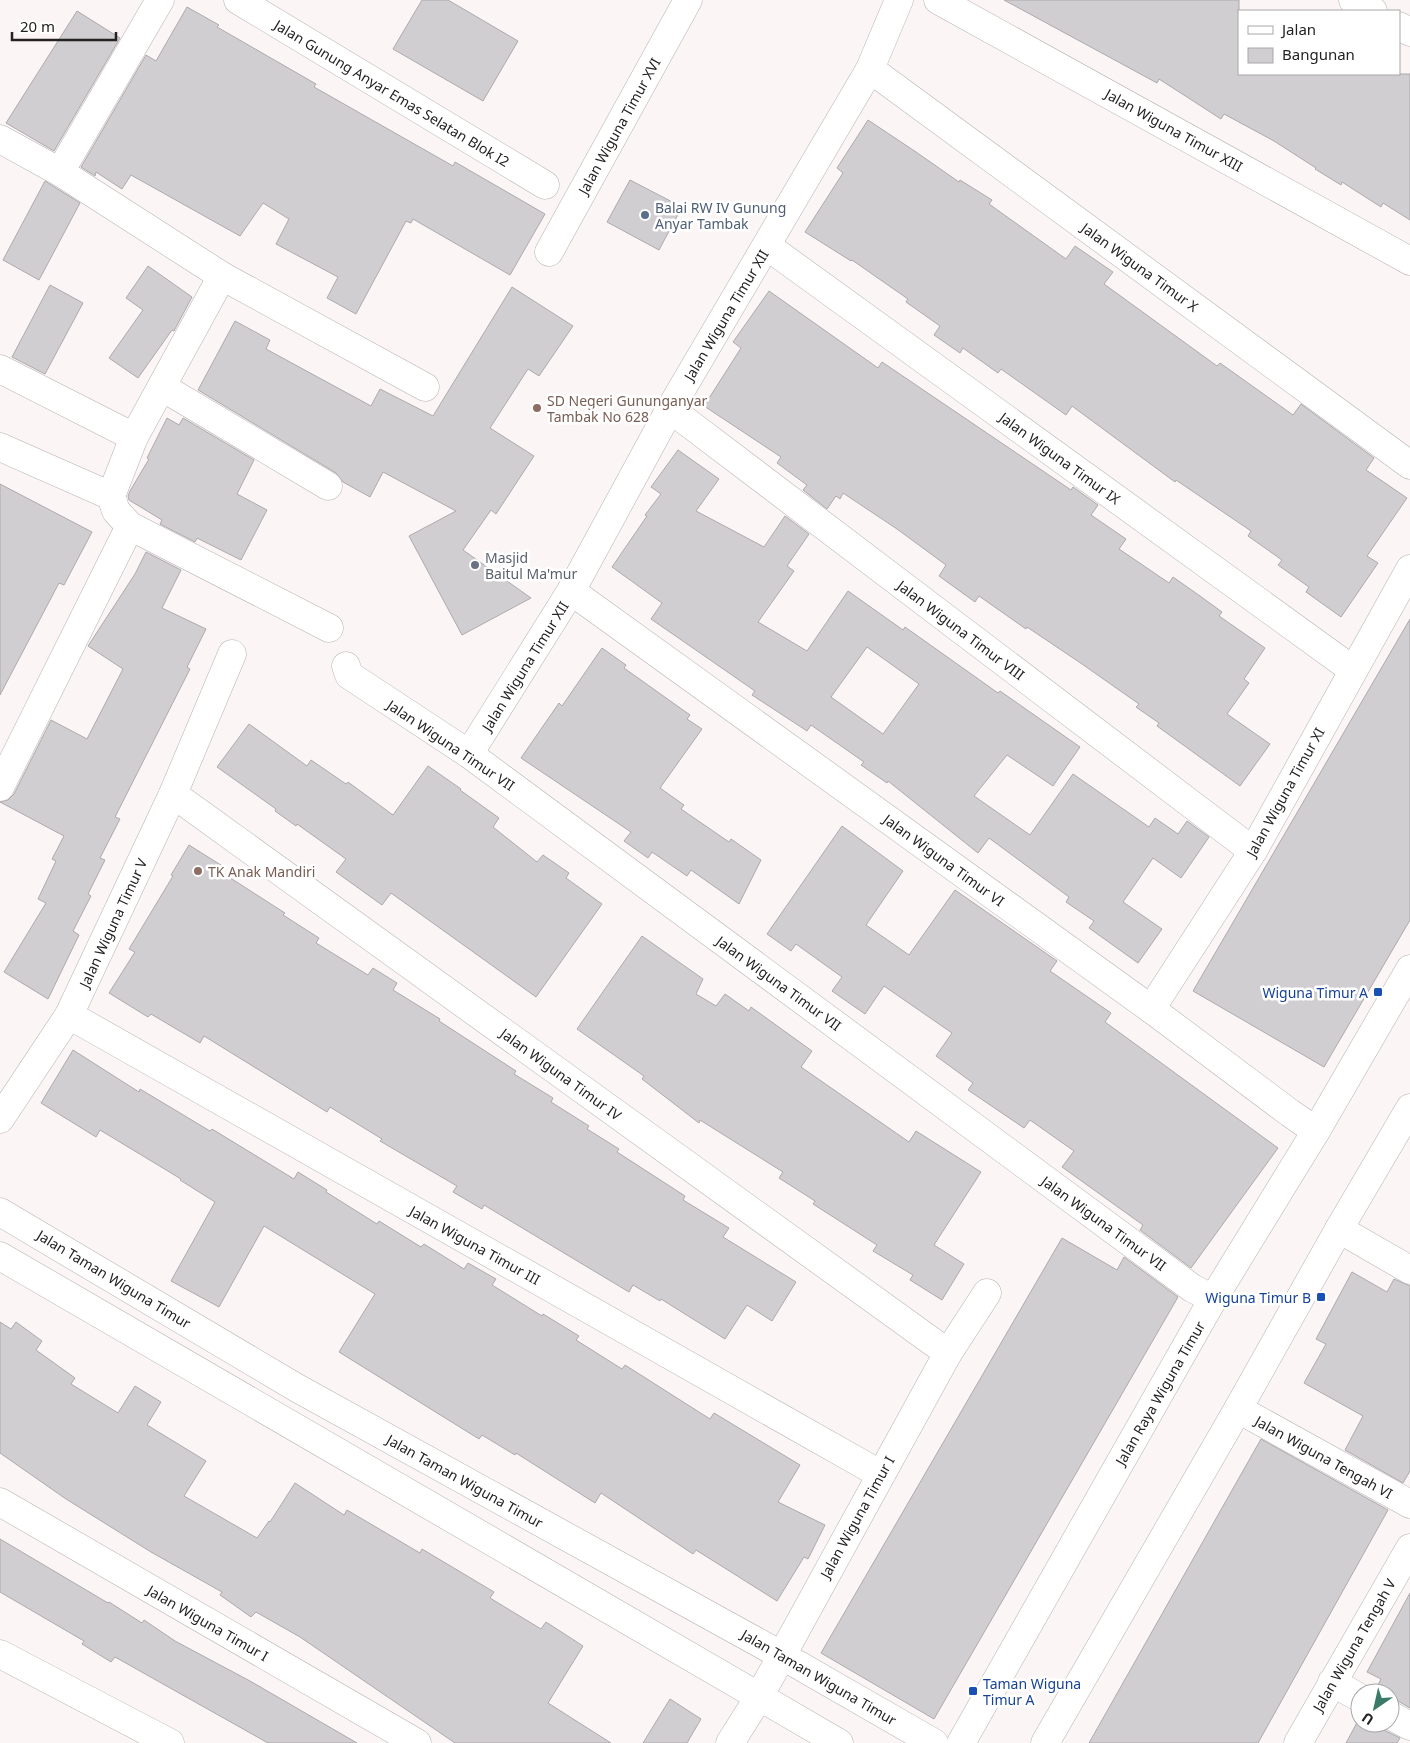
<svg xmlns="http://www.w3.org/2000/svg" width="1410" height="1743" font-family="'Noto Sans',sans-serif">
<rect width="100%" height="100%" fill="#fbf6f5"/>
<g fill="#d1ced1" stroke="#ada9ac" fill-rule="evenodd">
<path d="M422,0H448L518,41L483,101L393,49Z"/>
<path d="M1004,0H1239V74H1410V220L1383,203L1381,207L1342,182L1341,185L1315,169L1316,168L1274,141L1224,114L1221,119L1159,79L1157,83Z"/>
<path d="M187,7L219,25L217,27L316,84L314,87L453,166L455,162L545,214L510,275L413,219L411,223L406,221L356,314L327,298L338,277L276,244L289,219L263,203L240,236L131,175L122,189L96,172L95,176L81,167L146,55L156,61Z"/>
<path d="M77,11L120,38L54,151L6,123Z"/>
<path d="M868,120L916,152L959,182L960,180L992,200L989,204L1066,259L1075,246L1113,272L1104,284L1217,366L1220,363L1293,415L1301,404L1374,458L1366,470L1407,498L1367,556L1378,563L1341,617L1306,592L1309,587L1278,565L1282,560L1248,536L1251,531L1176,480L1175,482L1072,406L1066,415L1001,369L998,373L963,348L960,353L934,335L940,326L906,302L908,299L852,260L851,261L805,232L843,173L837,168Z"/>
<path d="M630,180L682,207L659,250L607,222Z"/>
<path d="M45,181L80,203L39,280L3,260Z"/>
<path d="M148,266L192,297L175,329L174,331L172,330L138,378L109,358L143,310L126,298Z"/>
<path d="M50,285L83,303L45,374L12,357Z"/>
<path d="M512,287L573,326L539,376L528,369L490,428L534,456L496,514L491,510L463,550L531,598L462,635L409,536L456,511L383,472L370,497L343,482L336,473L198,390L235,321L270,340L266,349L371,406L380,389L433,416Z"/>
<path d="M769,291L878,368L882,362L1071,490L1073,487L1098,505L1091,515L1126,539L1119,549L1169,583L1173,577L1200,596L1222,612L1219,616L1265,648L1244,679L1249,683L1227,714L1270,744L1240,786L1157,726L1159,723L1136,707L1139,704L1082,664L1027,627L1026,629L979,596L975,602L939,576L946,565L897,529L843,493L840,499L836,496L827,509L803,490L807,485L777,463L781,457L704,406L741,348L733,342Z"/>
<path d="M167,418L179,425L183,418L254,460L237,494L267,510L241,560L197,538L195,542L160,524L162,520L129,500L128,496L130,491L149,459L147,458Z"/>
<path d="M678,450L719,479L696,511L764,547L785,516L809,534L787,566L794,571L758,622L807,651L848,591L903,630L905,627L998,693L1000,691L1080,747L1053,786L1007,755L974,796L1030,835L1073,774L1149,827L1155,818L1178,834L1187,821L1209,837L1181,878L1153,858L1123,902L1162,929L1138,963L1089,928L1094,921L1066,902L1069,897L989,838L978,853L888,781L887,783L861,765L864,762L811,725L807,731L752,695L755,691L651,619L662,603L612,567L647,516L645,515L661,494L651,487ZM867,647L919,684L883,734L831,697Z"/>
<path d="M0,484L92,532L64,585L59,583L0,695Z"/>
<path d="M146,552L181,570L162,608L206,629L187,667L190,669L115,817L120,819L100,858L105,860L88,894L91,896L73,931L79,935L48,999L4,972L46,903L38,899L56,861L52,859L64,836L0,802L8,800L14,794L51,720L87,739L123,669L88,646L135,574Z"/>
<path d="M1410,619V920L1324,1067L1193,991Z"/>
<path d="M602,648L626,665L624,668L690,715L687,719L702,729L660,788L684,805L681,809L729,842L731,839L761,860L739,904L691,870L687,876L652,852L648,858L624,841L631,832L521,758L559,703L562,706Z"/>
<path d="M249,724L307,766L311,760L346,784L348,782L393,815L428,766L461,789L460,790L499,818L493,827L537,862L543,855L569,873L566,878L602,904L536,997L391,893L382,905L336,872L346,859L297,824L296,826L275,811L276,809L217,767Z"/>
<path d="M842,826L903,871L866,925L909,955L955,890L1057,961L1050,971L1111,1013L1105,1022L1278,1148L1191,1268L1140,1230L1143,1225L1062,1167L1074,1151L1030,1120L1024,1128L968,1090L973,1083L936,1056L952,1033L884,986L865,1014L832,991L842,977L796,944L791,951L767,934Z"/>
<path d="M189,845L224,867L221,872L285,913L283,915L319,938L316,943L368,975L373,968L397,983L393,990L440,1019L439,1021L516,1071L514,1074L553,1098L551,1102L589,1126L587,1129L619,1149L617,1152L685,1196L683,1200L729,1228L723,1237L796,1282L772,1321L747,1305L725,1339L661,1299L660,1301L633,1285L629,1292L484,1205L482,1209L453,1192L457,1186L380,1141L382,1139L330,1107L327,1112L204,1036L200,1043L151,1014L148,1017L109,993L135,952L129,949L173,876L171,875Z"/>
<path d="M642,936L703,979L696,994L716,1006L725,994L749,1011L751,1007L812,1051L801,1067L909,1142L916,1131L981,1172L934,1245L964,1264L942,1300L910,1280L913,1275L873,1251L877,1245L813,1204L815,1201L779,1178L783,1172L700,1120L699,1123L642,1079L644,1076L577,1029Z"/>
<path d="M73,1050L139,1092L140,1089L210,1131L212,1129L294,1179L298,1172L327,1190L326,1192L377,1224L379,1221L421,1247L424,1244L464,1269L468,1263L496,1279L492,1285L542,1316L543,1314L579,1336L576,1340L622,1369L625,1365L710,1419L714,1413L800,1465L778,1502L825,1525L808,1559L804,1557L777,1601L696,1550L693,1554L601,1493L595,1503L516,1453L515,1455L482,1435L479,1439L339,1352L375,1294L264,1226L219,1307L171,1281L215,1202L180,1180L181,1179L100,1130L96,1137L41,1103Z"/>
<path d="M1062,1238L1117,1270L1124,1257L1178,1297L934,1719L821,1653Z"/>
<path d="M1352,1272L1387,1292L1394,1279L1410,1286V1471L1403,1483L1345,1450L1363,1416L1304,1383L1326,1344L1316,1339Z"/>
<path d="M0,1322L11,1329L16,1322L42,1341L36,1350L75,1378L71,1384L118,1413L135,1386L161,1402L147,1425L206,1461L184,1496L257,1538L269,1521L270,1522L295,1483L344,1515L347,1510L420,1553L422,1549L494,1592L490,1598L541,1629L546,1622L583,1646L548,1703L611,1743H455L300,1637L256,1612L251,1617L220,1595L222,1592L151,1552L66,1499L0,1453Z"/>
<path d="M1261,1439L1388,1510L1258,1743H1089Z"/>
<path d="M0,1539L108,1603L109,1602L142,1623L144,1620L175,1641L250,1681L357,1743H268L115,1657L111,1662L82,1644L84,1641L0,1592Z"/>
<path d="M1410,1593V1708L1398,1701L1390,1699V1693H1374L1381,1679L1367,1672Z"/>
<path d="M670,1699L701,1719L687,1743H643Z"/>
<path d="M1360,1717V1723H1377L1382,1729L1400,1738L1397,1743H1346Z"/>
</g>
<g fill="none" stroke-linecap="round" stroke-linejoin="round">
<defs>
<g id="minor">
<path d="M238,0L545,185"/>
<path d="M938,0L1410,261"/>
<path d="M1353,0L1373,11"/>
<path d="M1399,26L1410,32"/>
<path d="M870,69L1410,465"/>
<path d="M0,139L60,172L222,276"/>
<path d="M60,172L160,0"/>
<path d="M767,246L1353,670"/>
<path d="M549,252L688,0"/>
<path d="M0,369L134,437"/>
<path d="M162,387L328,486"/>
<path d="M670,409L1253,851"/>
<path d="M0,447L111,496"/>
<path d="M571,591L1151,1009L1290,1113L1316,1131"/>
<path d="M329,628L130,526L116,511L111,496L134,437L222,276L425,387"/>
<path d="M346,666L349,675L469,754L1192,1288L1213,1299"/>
<path d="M469,754L571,591L670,409L870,69L899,0"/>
<path d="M0,787L130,526"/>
<path d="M173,794L948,1353"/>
<path d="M1151,1009L1253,851L1410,569"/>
<path d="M69,1015L880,1474"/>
<path d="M0,1119L69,1015L173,794L232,654"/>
<path d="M0,1212L297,1388L781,1655L934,1743"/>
<path d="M1339,1229L1410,1270"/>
<path d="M0,1256L839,1743"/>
<path d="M1238,1409L1410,1504"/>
<path d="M0,1502L417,1743"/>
<path d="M0,1654L170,1743"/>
<path d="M1332,1682L1360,1698"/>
<path d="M1390,1715L1410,1726"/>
<path d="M730,1743L759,1697L948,1353L987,1293"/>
<path d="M961,1743L1213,1299L1316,1131L1410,969"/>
<path d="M1045,1743L1238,1409L1339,1229L1410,1108"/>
<path d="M1298,1743L1410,1548"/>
</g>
</defs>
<use href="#minor" stroke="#b6b1af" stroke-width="29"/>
<use href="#minor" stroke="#fff" stroke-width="28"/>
</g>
<circle fill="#5c6f8a" stroke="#fff" stroke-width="2" cx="645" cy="215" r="5"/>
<g fill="#8d6e63" stroke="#fff" stroke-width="2">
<circle cx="537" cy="408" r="5"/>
<circle cx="198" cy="871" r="5"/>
</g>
<circle fill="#6b7280" stroke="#fff" stroke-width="2" cx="475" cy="565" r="5"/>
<g fill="#1a4fb4" stroke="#fff" stroke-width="2">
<rect x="1373" y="987" width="10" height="10" rx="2.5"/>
<rect x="1316" y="1292" width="10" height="10" rx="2.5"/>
<rect x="968" y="1686" width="10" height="10" rx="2.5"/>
</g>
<g text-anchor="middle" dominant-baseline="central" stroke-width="5" stroke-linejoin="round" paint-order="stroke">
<g font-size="14" fill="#252322" stroke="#fff">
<text transform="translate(392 93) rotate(31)">Jalan Gunung Anyar Emas Selatan Blok I2</text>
<text transform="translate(619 126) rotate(-61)">Jalan Wiguna Timur XVI</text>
<text transform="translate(1174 130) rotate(29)">Jalan Wiguna Timur XIII</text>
<text transform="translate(1140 267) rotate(36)">Jalan Wiguna Timur X</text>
<text transform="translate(726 315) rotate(-59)">Jalan Wiguna Timur XII</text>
<text transform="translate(1060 458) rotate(36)">Jalan Wiguna Timur IX</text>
<text transform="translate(961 630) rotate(37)">Jalan Wiguna Timur VIII</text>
<text transform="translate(525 666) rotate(-58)">Jalan Wiguna Timur XII</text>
<text transform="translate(451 745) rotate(34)">Jalan Wiguna Timur VII</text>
<text transform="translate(1285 792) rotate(-61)">Jalan Wiguna Timur XI</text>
<text transform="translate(944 860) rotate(36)">Jalan Wiguna Timur VI</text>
<text transform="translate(113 923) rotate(-65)">Jalan Wiguna Timur V</text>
<text transform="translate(779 983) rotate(36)">Jalan Wiguna Timur VII</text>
<text transform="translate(561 1074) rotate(36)">Jalan Wiguna Timur IV</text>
<text transform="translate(1104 1223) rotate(36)">Jalan Wiguna Timur VII</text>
<text transform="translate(475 1245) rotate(29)">Jalan Wiguna Timur III</text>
<text transform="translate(114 1279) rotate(31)">Jalan Taman Wiguna Timur</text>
<text transform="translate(1160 1393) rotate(-60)">Jalan Raya Wiguna Timur</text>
<text transform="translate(1324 1457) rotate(29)">Jalan Wiguna Tengah VI</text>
<text transform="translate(465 1481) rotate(29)">Jalan Taman Wiguna Timur</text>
<text transform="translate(857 1517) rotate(-61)">Jalan Wiguna Timur I</text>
<text transform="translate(208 1623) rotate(30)">Jalan Wiguna Timur I</text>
<text transform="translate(1354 1645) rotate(-60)">Jalan Wiguna Tengah V</text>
<text transform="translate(819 1677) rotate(30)">Jalan Taman Wiguna Timur</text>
</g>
<g font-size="14" fill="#4e5e75" stroke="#fff" text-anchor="start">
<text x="655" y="207">Balai RW IV Gunung<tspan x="655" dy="16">Anyar Tambak</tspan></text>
</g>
<g font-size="14" fill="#785e54" stroke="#fff" text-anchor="start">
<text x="547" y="400">SD Negeri Gununganyar<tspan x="547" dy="16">Tambak No 628</tspan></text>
<text x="208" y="871">TK Anak Mandiri</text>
</g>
<g font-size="14" fill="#5b616d" stroke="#fff" text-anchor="start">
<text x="485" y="557">Masjid<tspan x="485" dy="16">Baitul Ma'mur</tspan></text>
</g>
<g font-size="14" fill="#164399" stroke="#fff" text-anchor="end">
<text x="1368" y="992">Wiguna Timur A</text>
<text x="1311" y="1297">Wiguna Timur B</text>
<text x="983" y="1683" text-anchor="start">Taman Wiguna<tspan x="983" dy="16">Timur A</tspan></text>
</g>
</g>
<rect x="1238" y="10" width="162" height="65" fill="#ffffff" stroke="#a8a7a7"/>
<rect x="1248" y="26" width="25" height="8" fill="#ffffff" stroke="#a8a7a7"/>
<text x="1282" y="35" font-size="15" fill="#252322">Jalan</text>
<rect x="1248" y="48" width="25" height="15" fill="#d1ced1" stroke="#a8a7a7"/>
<text x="1282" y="60" font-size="15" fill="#252322">Bangunan</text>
<g transform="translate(1375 1708) rotate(214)"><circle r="24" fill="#ffffff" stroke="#a8a7a7"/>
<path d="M0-4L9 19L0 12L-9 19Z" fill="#3a7a69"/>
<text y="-8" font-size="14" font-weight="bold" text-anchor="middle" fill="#252322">U</text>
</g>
<path d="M12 32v8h104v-8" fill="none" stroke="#252322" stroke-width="2.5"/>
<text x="20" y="32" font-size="15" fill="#252322" stroke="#ffffff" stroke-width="4" paint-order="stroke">20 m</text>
</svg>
